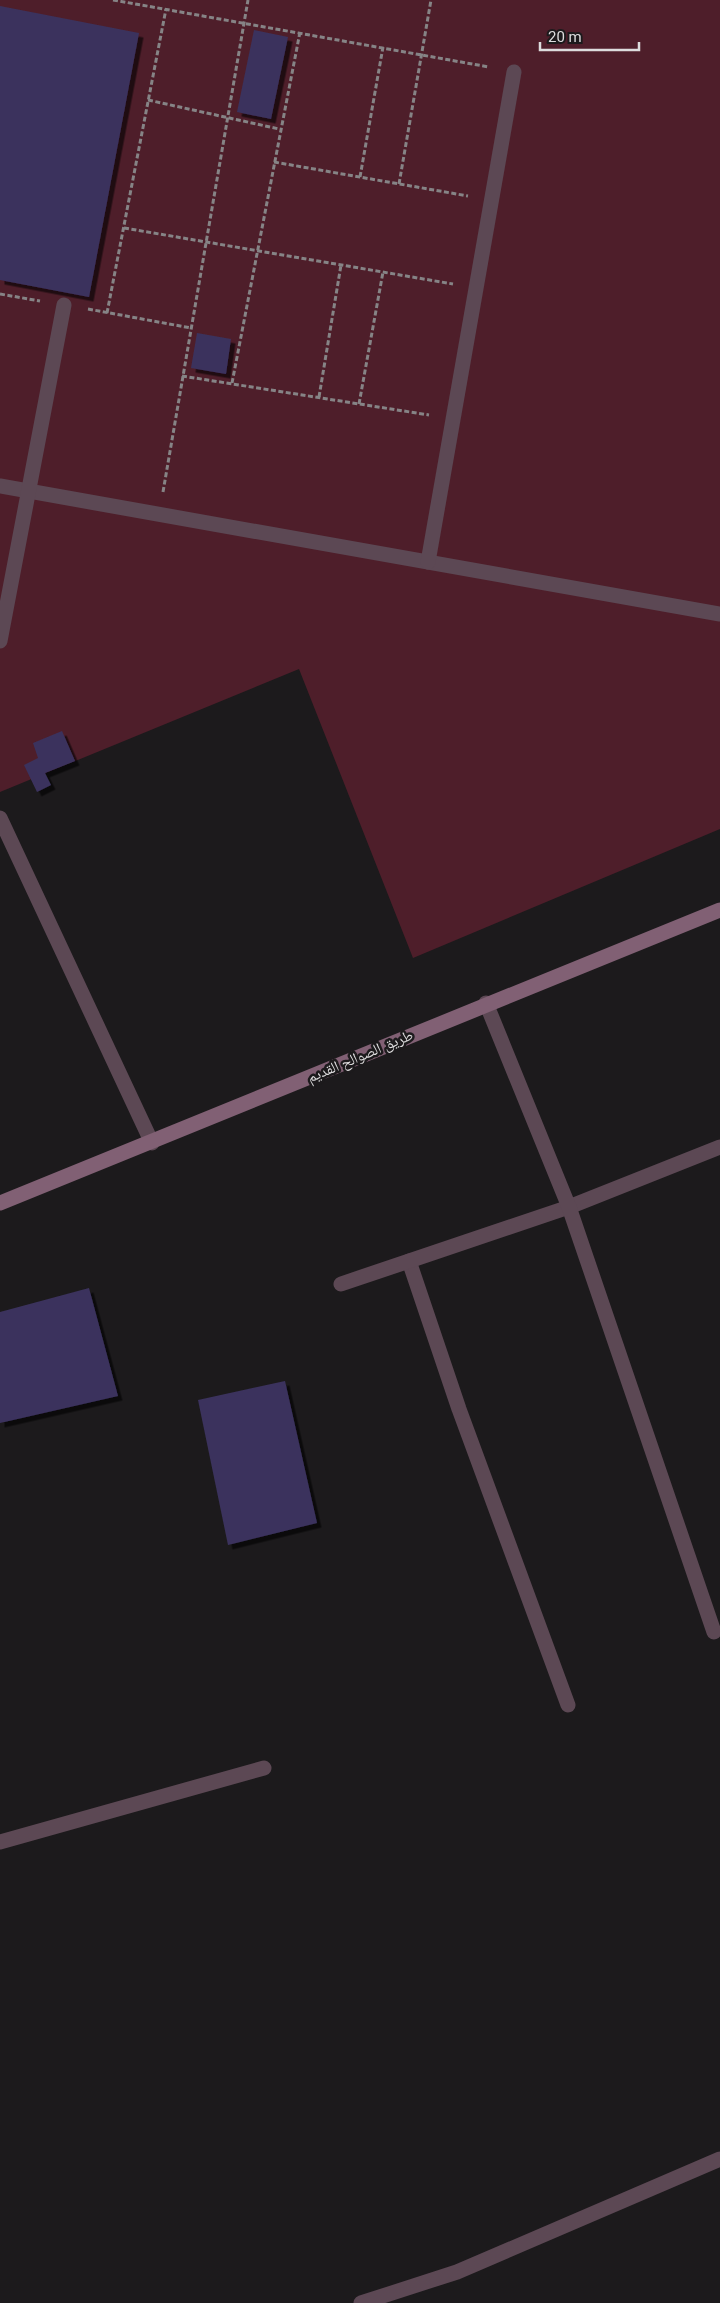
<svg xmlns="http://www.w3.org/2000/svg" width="720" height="2303" font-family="Roboto,'Noto Naskh Arabic',sans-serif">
<defs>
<filter id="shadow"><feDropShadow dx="4.5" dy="4.5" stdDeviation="0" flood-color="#0009"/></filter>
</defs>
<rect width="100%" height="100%" fill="#1c1a1c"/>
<path fill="#4e1e2a" d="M0,0H720V829L413,958L299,669L0,792Z"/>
<g fill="#3b325d" filter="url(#shadow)">
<path d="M0,6L139,33L89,297L0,280Z"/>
<path d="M254,30L288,37L271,119L237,112Z"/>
<path d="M197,333L231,339L226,374L191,368Z"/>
<path d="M62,731L75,761L45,773L51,785L37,792L24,765L38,758L33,743Z"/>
<path d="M89,1288L118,1396L0,1423V1312Z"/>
<path d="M285,1381L317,1523L228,1545L198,1400Z"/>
</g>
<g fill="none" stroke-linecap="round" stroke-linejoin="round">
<g stroke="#868486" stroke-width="3" stroke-dasharray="5 2.5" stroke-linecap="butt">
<path d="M113,0L489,67"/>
<path d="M148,100L279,129"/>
<path d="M274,162L468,196"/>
<path d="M360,177L383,47"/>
<path d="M399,184L431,0"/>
<path d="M124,228L453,284"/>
<path d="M0,294L40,301"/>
<path d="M88,309L191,328"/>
<path d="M107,313L166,9"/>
<path d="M182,376L429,415"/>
<path d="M232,383L300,32"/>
<path d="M319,397L341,265"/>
<path d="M359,404L383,272"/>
<path d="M163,492L248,0"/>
</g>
<g stroke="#5c4854" stroke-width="15">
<path d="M0,486L720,614"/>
<path d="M428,562L514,72"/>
<path d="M0,641L64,305"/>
<path d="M409,1261L459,1409L568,1705"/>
<path d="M341,1284L569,1207L720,1147"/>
</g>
<g stroke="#5c4854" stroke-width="15">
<path d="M0,818L152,1143"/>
<path d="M486,1003L569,1207L714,1632"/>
<path d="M0,1842L264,1768"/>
<path d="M361,2303L457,2272L720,2159"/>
</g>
<path stroke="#816074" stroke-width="15" d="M0,1203C241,1107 479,1006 720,910"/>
</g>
<g text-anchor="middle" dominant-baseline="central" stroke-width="5" stroke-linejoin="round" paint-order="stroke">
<g font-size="15" fill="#dddcdd" stroke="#1c1a1c">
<text transform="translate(360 1056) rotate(-23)">طريق الصوالح القديم</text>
</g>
</g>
<path d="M540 42v8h99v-8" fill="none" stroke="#dddcdd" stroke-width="2.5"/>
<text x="548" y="42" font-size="15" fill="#dddcdd" stroke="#1c1a1c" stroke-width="4" paint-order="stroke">20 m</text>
</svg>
